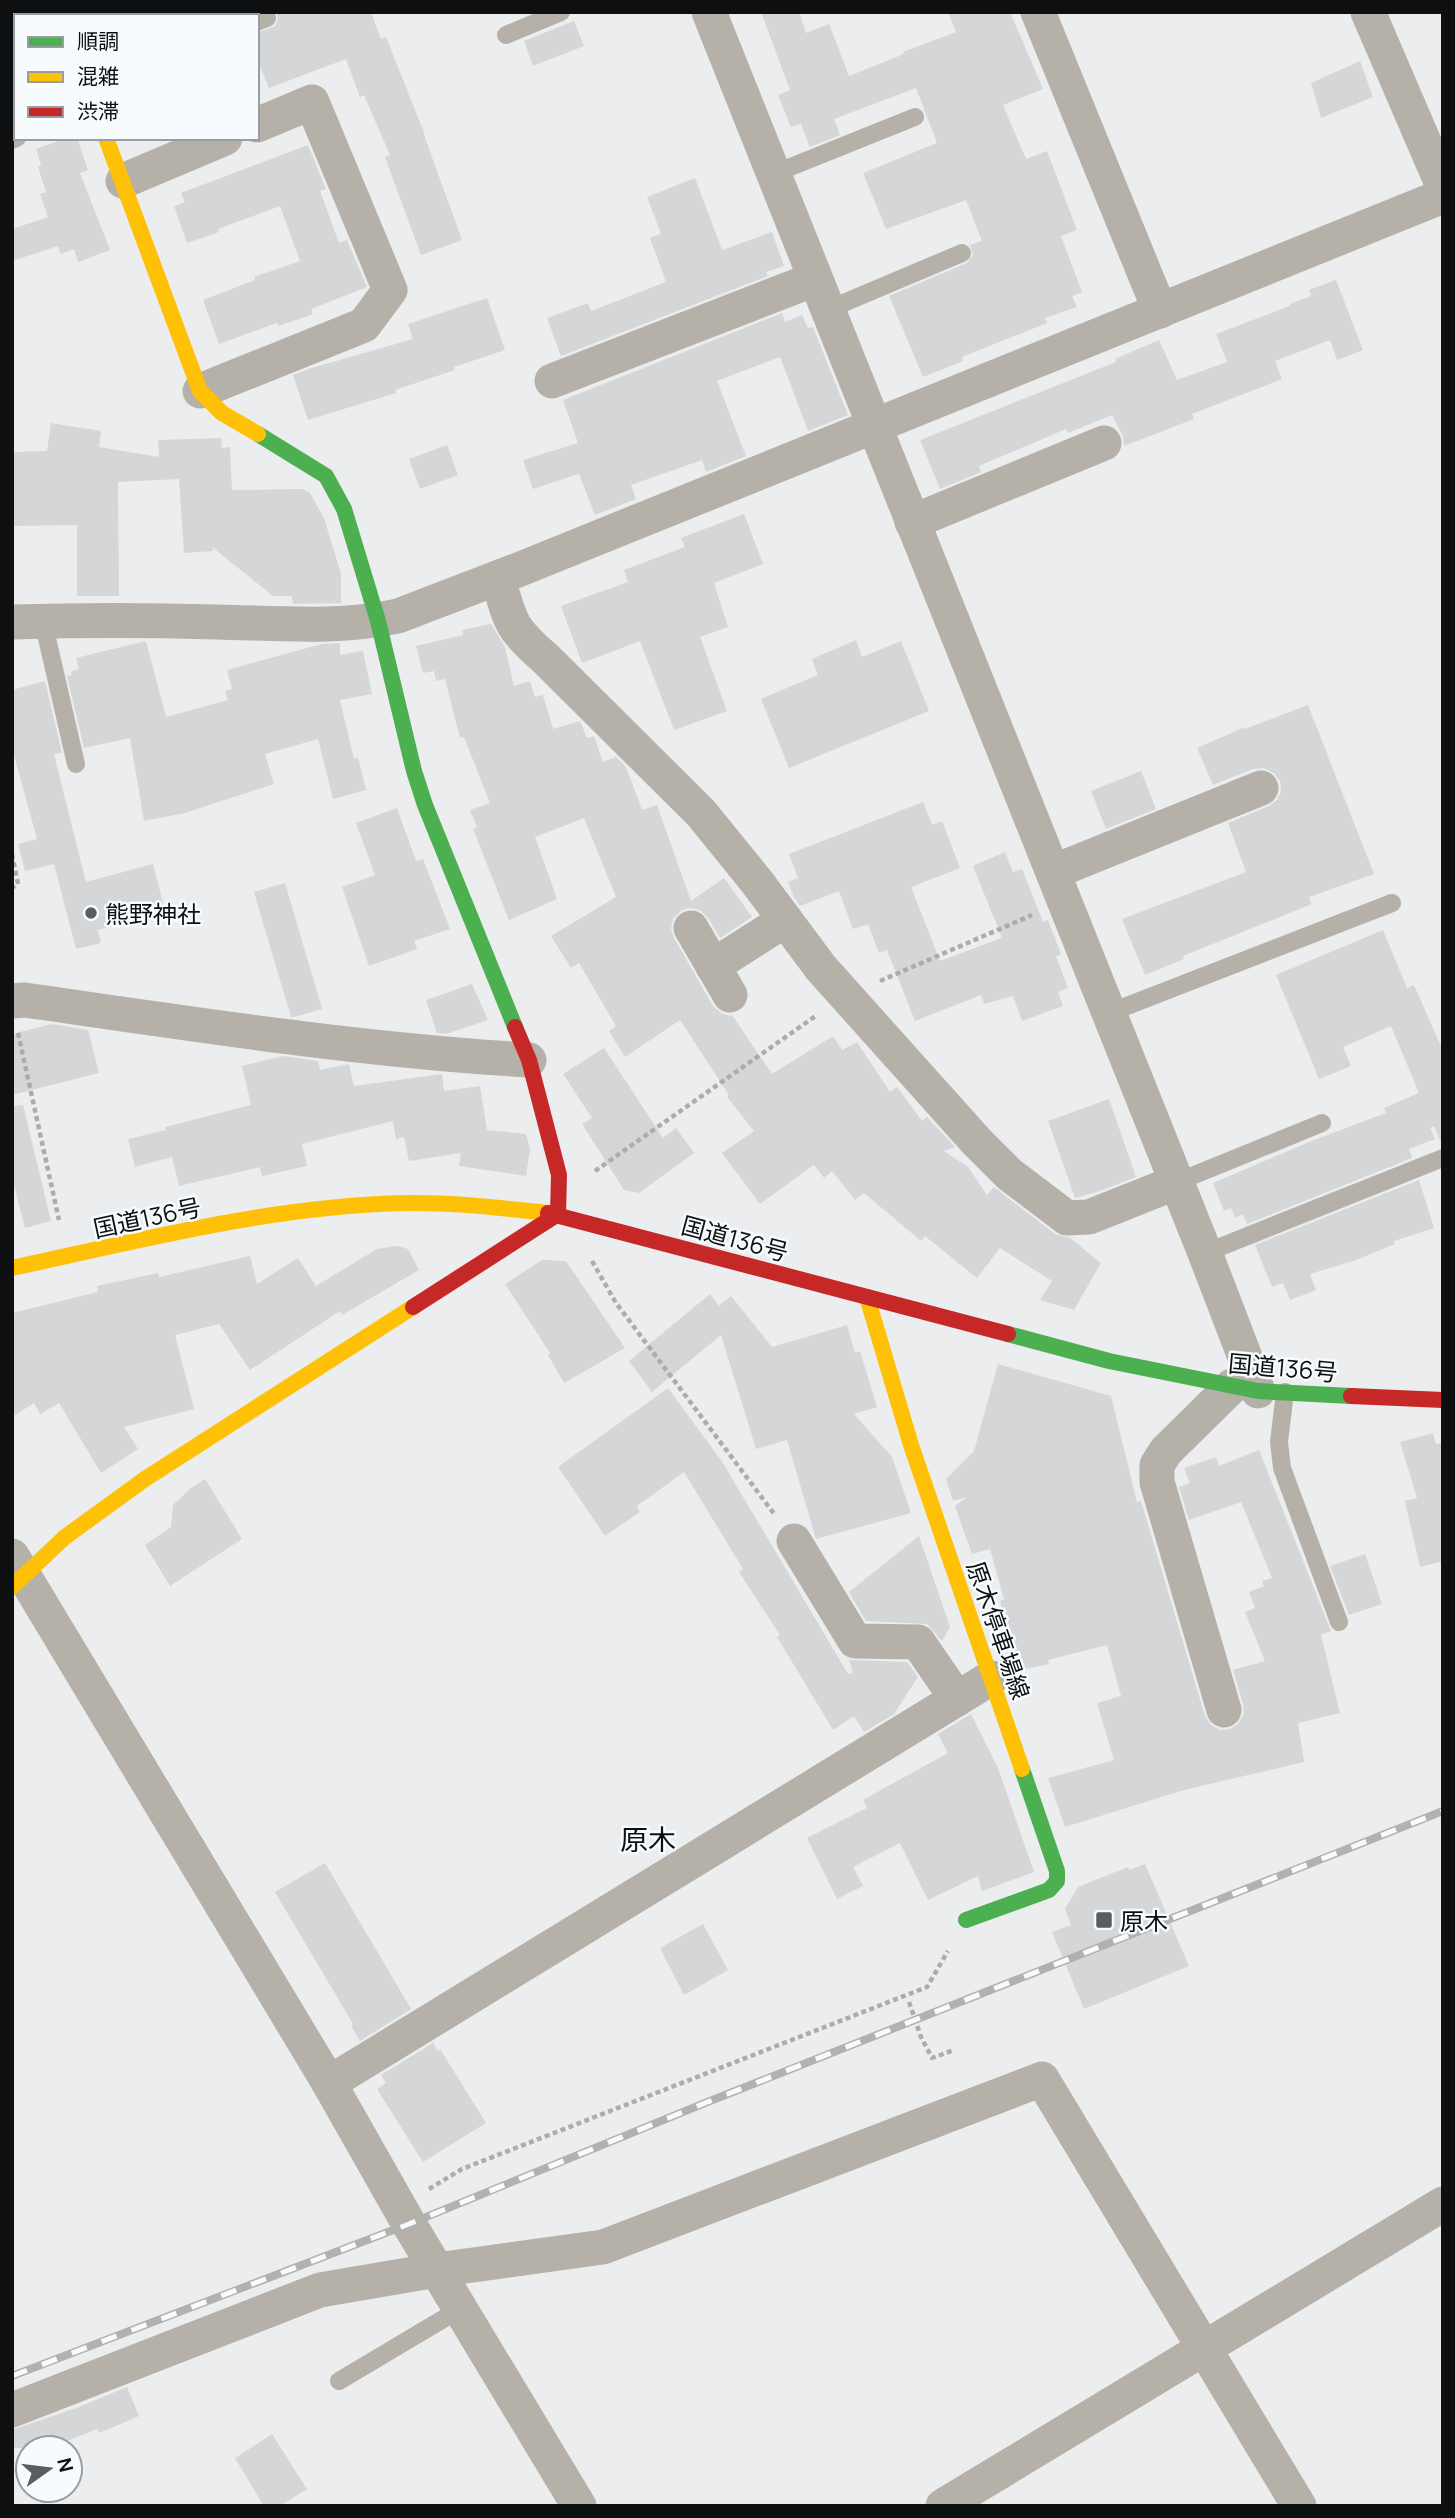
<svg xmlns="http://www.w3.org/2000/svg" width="1455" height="2518" font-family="Manrope,'Noto Sans JP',sans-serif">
<rect width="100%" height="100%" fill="#ebedef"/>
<g fill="#d5d6d8">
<path d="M277,12H371L381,39L386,37L425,135H424L462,240L421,255L385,157L390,155L364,95L360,97L346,59L269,88L257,59V33L275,26L278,19Z"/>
<path d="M761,12H799L806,33L829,24L849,76L904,54L903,52L956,32L948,12H1010L1043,89L1003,105L1026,159L1047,151L1077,230L1061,236L1082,292L1072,296L1077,307L1045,318L1047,323L962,357L963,361L923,377L889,296L967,263L973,255L970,245L982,241L966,200L886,229L863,173L937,143L916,88L834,119L840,135L810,147L801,124L791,127L778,95L790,90Z"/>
<path d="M574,21L584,46L533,66L524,41Z"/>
<path d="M1360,61L1373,97L1321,118L1311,83Z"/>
<path d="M67,138H77L88,170L80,173L110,250L78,262L74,249L61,254L58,246L12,261V229L48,217L40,194L46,192L38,167L41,165L36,149Z"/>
<path d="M308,145L326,189L320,191L339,243L347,240L367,287L311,309L313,314L279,326L277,323L219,344L203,300L255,280L254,277L300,261L280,206L218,229L219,232L187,243L174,206L185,202L181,193Z"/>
<path d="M695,178L722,250L772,232L784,266L766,272L768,276L561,356L547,318L588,303L591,311L666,282L650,238L661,234L647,197Z"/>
<path d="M1336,280L1363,350L1337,360L1330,340L1275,361L1282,379L1192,414L1194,419L1124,446L1123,436L1112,415L1068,433L1066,429L979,466L981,472L940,489L920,440L1116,362L1115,359L1159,340L1177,380L1227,362L1216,334L1290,306V304L1311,296L1309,290Z"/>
<path d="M487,298L505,350L454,367L455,370L395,390L396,393L308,420L293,375L312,368L413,339L408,324Z"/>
<path d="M782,313L785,322L802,315L808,328L813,327L848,415L808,431L780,357L717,381L746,456L706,472L702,460L631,485L636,499L595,515L579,474L533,489L523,460L578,443L563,400Z"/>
<path d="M51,423L101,431L99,447L159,457L158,440L221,438L222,448L230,447L232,490L303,489L310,493L324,518L341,574V603L293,604L292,596H273L212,547L213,551L184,553L179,479L118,482L119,596H77V525L12,526V452L47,451Z"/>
<path d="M447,445L458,475L420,489L409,459Z"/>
<path d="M744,514L763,564L714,583L728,627L700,637L727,711L674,730L640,641L582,663L561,606L628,582L624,570L685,547L681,538Z"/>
<path d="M491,624L505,647L514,686L530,681L535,697L543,695L553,729L580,721L587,738L594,736L603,762L616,757L626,767L642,810L657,805L691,901L724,878L752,917L720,938L708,918L700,910L690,908L682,910L673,919L671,929L674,938L713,1006L721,1013L730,1016L732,1015L772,1074L833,1036L842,1050L857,1042L890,1092L897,1087L922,1121L927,1117L955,1147L944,1151L968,1167L987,1195L994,1187L1055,1234L1070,1238L1101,1263L1074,1310L1040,1300L1052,1281L1000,1248L977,1278L925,1236L921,1241L864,1193L855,1200L832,1171L824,1178L814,1165L760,1204L722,1153L754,1131L727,1097L729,1095L680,1020L625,1057L609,1031L616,1026L579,963L571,968L551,936L616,897L584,818L535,837L557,899L509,920L473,829L477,827L470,810L490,803L464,737L460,738L445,679L436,681L434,671L423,673L416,646L463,635L462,630Z"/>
<path d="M856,640L862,657L901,641L929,711L789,768L761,699L818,675L812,659Z"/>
<path d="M146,641L166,717L228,700L225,691L232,689L227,670L322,644L340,643V655L363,651L372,694L340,700L354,759L358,758L366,790L333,799L318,739L265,754L274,784L185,813L144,821L130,738L84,748L67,676L72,675L71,671L79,669L76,658Z"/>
<path d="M45,681L62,753L54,754L86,882L153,864L165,911L98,930L101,943L76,949L54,864L25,871L18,844L37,839L12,748V690Z"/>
<path d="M1308,705L1374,874L1309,897L1312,904L1183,956L1184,959L1145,975L1122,919L1246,872L1228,823L1269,806L1277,800L1281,791L1280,781L1274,773L1263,768L1253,769L1213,785L1197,748L1245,727V729Z"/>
<path d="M1141,771L1156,809L1106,829L1091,791Z"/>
<path d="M923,802L932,825L942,821L960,868L911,887L940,961L1002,938L973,866L1005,852L1013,872L1022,869L1043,922L1048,920L1061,954L1056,956L1068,988L1058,992L1063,1006L1022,1021L1013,996L984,1004L981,995L915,1021L887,950L879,953L868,924L853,929L839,891L800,906L794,897L788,882L798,878L789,854Z"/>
<path d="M397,808L416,861L423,859L450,929L414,941L417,949L369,966L342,887L375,875L356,823Z"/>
<path d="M285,883L322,1009L294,1017H291L254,892Z"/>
<path d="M1383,930L1407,988L1414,985L1443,1051V1147L1434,1126L1430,1128L1435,1139L1409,1149L1412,1158L1247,1224L1243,1214L1235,1218L1231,1208L1224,1211L1213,1183L1309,1142L1386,1113L1384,1108L1419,1093L1391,1026L1343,1047L1351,1066L1319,1079L1276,975Z"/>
<path d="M472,984L488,1020L446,1034L437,1033L426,1000Z"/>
<path d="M52,1024L88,1030L99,1073L12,1095V1034Z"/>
<path d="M604,1048L663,1138L676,1128L694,1153L639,1193L624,1190L582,1124L592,1118L563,1074Z"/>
<path d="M283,1056L318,1061L320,1070L349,1064L354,1086L442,1074L444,1091L480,1086L487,1130L526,1134L530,1149L526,1176L459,1166L461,1153L409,1161L404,1137L396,1139L393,1121L302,1144L307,1166L262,1176L260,1167L179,1186L172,1157L135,1167L128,1139L166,1130L165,1127L251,1105L242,1066Z"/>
<path d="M1109,1099L1136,1177L1100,1191L1075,1198L1048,1121Z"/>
<path d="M23,1105L51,1221L25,1228L12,1177V1106Z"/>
<path d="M1419,1180L1434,1228L1394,1241L1395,1244L1356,1260L1310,1274L1316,1290L1290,1300L1283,1283L1272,1287L1255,1245Z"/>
<path d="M397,1246L408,1249L419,1270L342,1315L340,1311L250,1370L219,1324L175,1335L194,1409L124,1427L138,1449L101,1473L59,1403L40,1414L34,1403L12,1417V1313L98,1292L97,1286L158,1273L159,1277L250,1256L257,1284L298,1258L316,1286L377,1249Z"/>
<path d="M542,1260L566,1261L625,1348L564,1383L548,1355L550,1353L505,1284Z"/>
<path d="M710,1294L719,1306L731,1296L772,1347L847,1325L855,1353L860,1351L877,1407L854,1414L892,1457L911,1513L816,1539L787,1440L756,1449L721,1335L652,1392L629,1361Z"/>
<path d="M998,1364L1111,1396L1137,1502L1141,1501L1205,1716L1211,1725L1220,1730L1230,1729L1238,1724L1244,1714L1243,1704L1233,1670L1265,1661L1245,1612L1255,1608L1249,1592L1264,1586L1262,1581L1272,1578L1241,1502L1189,1520L1179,1487L1190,1483L1184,1468L1216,1457L1219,1466L1259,1450L1331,1631L1321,1635L1340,1713L1298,1723L1304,1762L1184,1790L1065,1827L1048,1778L1114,1760L1097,1703L1121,1696L1107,1645L1048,1660L1049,1664L1016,1671L1000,1601L1004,1599L990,1549L972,1554L955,1506L967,1497L953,1501L946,1479L974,1451Z"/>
<path d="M668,1388L723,1463L848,1674L853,1673L849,1660L907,1662L918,1677L894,1714L864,1732L854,1716L833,1730L777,1637L780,1635L739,1572L743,1569L684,1472L637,1506L640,1512L605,1536L558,1467Z"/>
<path d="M1433,1433L1436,1444L1443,1443V1561L1420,1567L1405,1501L1417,1498L1400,1442Z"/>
<path d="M205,1479L242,1539L170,1586L145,1545L171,1527L173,1505L190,1489Z"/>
<path d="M919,1536L950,1627L942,1641L927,1624L866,1621L849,1592Z"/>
<path d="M1365,1554L1382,1604L1349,1615L1330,1566Z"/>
<path d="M971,1714L998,1768L1034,1872L982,1891L978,1876L928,1900L900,1843L853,1867L863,1886L837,1899L807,1838L867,1808L863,1800L948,1753L938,1734Z"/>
<path d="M325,1863L411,2009L360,2041L351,2026L353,2024L275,1892Z"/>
<path d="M1145,1864L1189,1966L1084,2009L1052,1932L1071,1925L1065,1909L1078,1887L1128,1867L1129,1870Z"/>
<path d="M703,1924L728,1970L684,1995L660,1948Z"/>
<path d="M433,2043L438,2051L440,2049L486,2123L423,2162L377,2089L386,2083L381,2075Z"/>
<path d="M127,2387L139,2416L99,2433L97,2429L50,2448H12V2430L79,2407Z"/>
<path d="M272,2434L307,2489L280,2506H264L235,2458Z"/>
</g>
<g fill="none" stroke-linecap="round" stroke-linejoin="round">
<g stroke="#afaca8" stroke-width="4.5" stroke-dasharray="5 3.5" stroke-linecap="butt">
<path d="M12,854L18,884L12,888"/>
<path d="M880,981L1032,915"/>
<path d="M18,1033L59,1220"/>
<path d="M595,1171L817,1015"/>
<path d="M592,1261L616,1303L775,1515"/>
<path d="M909,2002L921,2037L932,2058L954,2050"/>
<path d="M429,2189L462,2169L927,1987L948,1951"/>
</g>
<g stroke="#b5b0a8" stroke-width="18">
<path d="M257,22L267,18"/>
<path d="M506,35L561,12"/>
<path d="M12,140L17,138"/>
<path d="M773,174L915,117"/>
<path d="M827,310L962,253"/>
<path d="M43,621L76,764"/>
<path d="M1109,1013L1392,903"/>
<path d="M1177,1182L1322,1123"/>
<path d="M1205,1253L1443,1158"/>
<path d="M1285,1392L1279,1442L1282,1468L1339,1622"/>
<path d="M339,2381L460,2309"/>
</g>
<g stroke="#b5b0a8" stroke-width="35">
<path d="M56,12L57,16"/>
<path d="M709,12L1205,1253L1258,1391"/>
<path d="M1038,12L1160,311"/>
<path d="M1368,12L1443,186"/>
<path d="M123,181L225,138"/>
<path d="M552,381L815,279"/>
<path d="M200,391L364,325L390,290L312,102L257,125"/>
<path d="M912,522L1104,443"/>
<path d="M498,578C510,621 510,628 545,658L701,813L757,882L821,968L977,1142L1009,1174L1067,1218L1089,1217L1177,1182"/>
<path d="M12,622C80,620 148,620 216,622C276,623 339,629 398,616L518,570L1443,196"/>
<path d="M1053,872L1261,788"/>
<path d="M691,928L730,995"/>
<path d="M713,966L785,920"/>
<path d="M12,1001L25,1000C192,1024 360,1050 529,1060"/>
<path d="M794,1541L855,1641L918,1642L957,1699"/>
<path d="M12,1556L329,2083L409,2224L579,2506"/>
<path d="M1224,1710L1157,1482V1465L1166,1451L1232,1386"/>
<path d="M329,2083L991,1678"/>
<path d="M12,2410L320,2290L437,2270L603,2247L1042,2079L1299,2506"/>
<path d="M943,2506L1443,2204"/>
</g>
<g stroke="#4caf50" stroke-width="16">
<path d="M258,434L326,476L344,509L378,621L414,771L425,805L515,1027"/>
<path d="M1008,1334L1109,1361L1258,1391L1351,1396"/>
<path d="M966,1920L1049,1890L1057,1881V1871L1022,1769"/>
</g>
<g stroke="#ffc107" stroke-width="16">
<path d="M106,138L200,391L222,413L258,434"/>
<path d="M12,1268C141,1240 272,1206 405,1203C453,1202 501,1208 548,1213"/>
<path d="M867,1297L911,1445L1022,1769"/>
<path d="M12,1587L65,1537L145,1479L413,1307"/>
</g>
<g stroke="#c62828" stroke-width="16">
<path d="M548,1213L1008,1334"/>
<path d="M413,1307L558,1214L559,1175L529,1060L515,1027"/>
<path d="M1351,1396L1443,1400"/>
</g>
<defs>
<path id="rail" d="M12,2376L409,2224L705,2103L1443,1811"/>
</defs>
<use href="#rail" stroke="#b3b1ae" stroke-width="8"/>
<use href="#rail" stroke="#f7fbfe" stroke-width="5" stroke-dasharray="16" stroke-linecap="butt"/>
</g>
<g fill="#5b5d5e" stroke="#f7fbfe" stroke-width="2.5">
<circle cx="91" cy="913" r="7"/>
<rect x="1095" y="1911" width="18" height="18" rx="3.5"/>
</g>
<g text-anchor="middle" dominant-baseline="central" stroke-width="5" stroke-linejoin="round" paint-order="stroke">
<g font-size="24" fill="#0e0f10" stroke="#f7fbfe" text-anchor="start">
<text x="105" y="913">熊野神社</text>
<text x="1120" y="1920">原木</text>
</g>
<g font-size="24" fill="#0e0f10" stroke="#f7fbfe">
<text transform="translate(147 1217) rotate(-12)">国道136号</text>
<text transform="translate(735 1238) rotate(15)">国道136号</text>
<text transform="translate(1283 1367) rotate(5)">国道136号</text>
<text transform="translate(999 1630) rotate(71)">原木停車場線</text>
</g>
<g font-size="28" fill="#0e0f10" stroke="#f7fbfe">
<text x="648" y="1839">原木</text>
</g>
</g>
<rect width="1455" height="2518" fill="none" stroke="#0e0f10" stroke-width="28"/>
<rect x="14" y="14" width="245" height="126" fill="#f7fbfe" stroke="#9a9d9f" stroke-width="2"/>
<rect x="28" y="37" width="35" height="10" fill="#4caf50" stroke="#9a9d9f" stroke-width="2"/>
<text x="77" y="49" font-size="21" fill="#0e0f10">順調</text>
<rect x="28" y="72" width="35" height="10" fill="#ffc107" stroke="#9a9d9f" stroke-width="2"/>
<text x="77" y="84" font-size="21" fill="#0e0f10">混雑</text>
<rect x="28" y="107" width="35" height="10" fill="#c62828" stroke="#9a9d9f" stroke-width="2"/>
<text x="77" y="119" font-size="21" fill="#0e0f10">渋滞</text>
<g transform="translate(49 2469) rotate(76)"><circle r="33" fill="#f7fbfe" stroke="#9a9d9f" stroke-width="2"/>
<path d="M0-5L12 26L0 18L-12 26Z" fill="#5b5d5e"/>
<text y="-10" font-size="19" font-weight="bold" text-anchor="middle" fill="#0e0f10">N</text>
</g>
</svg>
